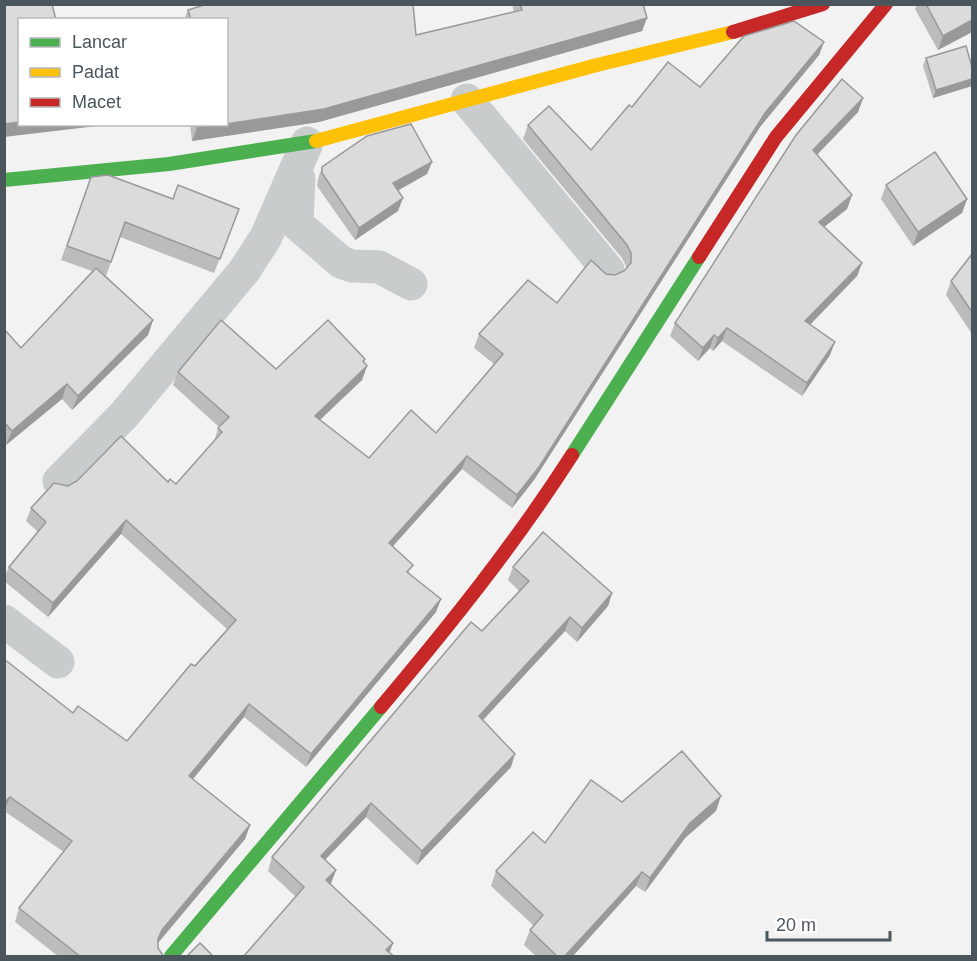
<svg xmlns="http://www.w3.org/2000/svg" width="977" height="961" font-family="Arial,sans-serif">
<rect width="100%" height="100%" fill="#f2f2f2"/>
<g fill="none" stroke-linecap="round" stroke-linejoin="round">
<g stroke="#c9cccd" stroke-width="33">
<path d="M467,100L608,270"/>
<path d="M299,179L297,224L341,262L352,266L379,267L411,284"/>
<path d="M59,481L123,416L244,271L266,237L307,143"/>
<path d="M4,621L58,662"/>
</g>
<g stroke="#4caf50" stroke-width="14">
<path d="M4,180L169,164L316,141"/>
<path d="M572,455L699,257"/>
<path d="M171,956L381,707"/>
</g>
<path stroke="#ffc107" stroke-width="14" d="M316,141L597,65L733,32"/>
<g stroke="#c62828" stroke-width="14">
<path d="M733,32L823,4"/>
<path d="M699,257L776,137L886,4"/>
<path d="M381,707C449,626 515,544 572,455"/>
</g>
</g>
<g fill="#bcbcbd">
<path d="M512,4H643L647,18L642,31L319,122L192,141L190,124H226V20H184L188,10L416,35L514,12Z"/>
<path d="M917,4H972V32L938,50L915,9Z"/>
<path d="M824,42L819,55L760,127L534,480L512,508L462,469L393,546L410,574L441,599L436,612L306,767L244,717L192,779L250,825L245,839L158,943V948L164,957H59L15,922L19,908L64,852L4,811V659L73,713L127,741L227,629L121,534L48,617L4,581V578L9,567L38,532L26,521L31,508L68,486L168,482L176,484L214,442L218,428L219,427L173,385L178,372L276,369L365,359L364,362L367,366L362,380L320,420L369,458L436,433L494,364L474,348L479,334L557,303L606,274L615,275L624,271L626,269V266L622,258L523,139L528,125L591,150L632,107L700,87Z"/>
<path d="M926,58L972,67V86L933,98L923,66Z"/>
<path d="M863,98L858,112L817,155L852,195L847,209L824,227L862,263L857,276L810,325L830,355L802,396L722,341L713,351L710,348L698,361L670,336L675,323Z"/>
<path d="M432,162L427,174L397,191L398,211L355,240L317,186L318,179L322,167Z"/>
<path d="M91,177L173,199L239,209L214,273L120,237L106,276L153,320L148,335L72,410L62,399L6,445L4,443V329L21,348L92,271L61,260Z"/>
<path d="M886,185L967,199L962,213L913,246L881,199Z"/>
<path d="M972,254V334L946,295L951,281Z"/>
<path d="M513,567L612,593L608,606L577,642L565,631L482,720L511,767L417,865L366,817L325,860L336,870L331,884L389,952L295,896L268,871L272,857L519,591L508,580Z"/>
<path d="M622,802L716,811L685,838L645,892L636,886L572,957H537L524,945L530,930L534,926L491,886L496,871L545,843Z"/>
</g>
<g fill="#99999a">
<path d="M647,18L642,31L319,122L192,141L197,128L226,124Z"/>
<path d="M972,20V32L938,50L943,36Z"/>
<path d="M824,42L819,55L760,127L534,480L512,508L517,495L765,113Z"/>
<path d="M972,79V86L933,98L936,90Z"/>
<path d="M863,98L858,112L808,164L813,150Z"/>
<path d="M20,122V124H114L4,137V124Z"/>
<path d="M432,162L427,174L388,196L393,183Z"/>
<path d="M852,195L847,209L814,235L819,222Z"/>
<path d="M403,198L398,211L355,240L359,228Z"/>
<path d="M967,199L962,213L913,246L918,232Z"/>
<path d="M862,263L857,276L800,335L805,321Z"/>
<path d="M153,320L148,335L72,410L78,396Z"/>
<path d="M727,328L722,341L713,351L718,338Z"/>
<path d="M714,335L710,348L698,361L703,348Z"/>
<path d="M835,342L830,355L802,396L807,383Z"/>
<path d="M367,366L362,380L310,429L315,416Z"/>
<path d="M67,384L62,399L6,445L12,431Z"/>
<path d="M467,456L462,469L384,556L389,543Z"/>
<path d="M126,520L121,534L48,617L53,603Z"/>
<path d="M612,593L608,606L577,642L582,628Z"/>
<path d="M441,599L436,612L306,767L311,754Z"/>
<path d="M570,617L565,631L474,730L479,716Z"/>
<path d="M249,704L244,717L184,790L189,776Z"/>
<path d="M515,754L511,767L417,865L422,851Z"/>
<path d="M721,796L716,811L685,838L645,892L650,878L690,823Z"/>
<path d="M10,797L4,811V803Z"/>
<path d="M371,803L366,817L316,869L321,856Z"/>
<path d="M250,825L245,839L157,944L158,939L162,930Z"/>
<path d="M336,870L331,883L321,893L326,880Z"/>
<path d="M642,872L636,886L572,957H564Z"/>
<path d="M393,943L388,957L386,950Z"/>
</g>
<g fill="#dbdbdc" stroke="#99999a" stroke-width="1.5">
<path d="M4,4H52L56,20H20V122L4,124Z"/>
<path d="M207,4H413L416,35L522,10L520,4H643L647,18L324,109L226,124V20H191L188,10Z"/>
<path d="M926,4H972V20L943,36Z"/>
<path d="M794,21L824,42L765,113L539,467L517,495L467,456L389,543L413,565L407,572L441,599L311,754L249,704L189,776L250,825L162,930L158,939V948L164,957H81L19,908L72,841L10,797L4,803V659L73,713L78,706L127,741L191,664L195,666L236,620L126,520L53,603L9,567L46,522L31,508L54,483L68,486L77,481L121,436L168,482L170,479L176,484L222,432L218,428L229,417L178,372L221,320L276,369L328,320L365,359L363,361L367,366L315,416L369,458L411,410L436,433L503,354L479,334L528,280L557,303L591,260L606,274L615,275L624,271L631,263V253L627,245L528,125L549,106L591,150L629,105L632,107L668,62L700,87L744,36Z"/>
<path d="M966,46L972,67V79L936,90L926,58Z"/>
<path d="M842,79L863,98L813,150L852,195L819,222L862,263L805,321L835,342L807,383L727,328L718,338L714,335L703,348L675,323L796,135Z"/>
<path d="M197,124H222L197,128Z"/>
<path d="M411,124L432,162L393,183L403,198L359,228L322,173V167L367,136Z"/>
<path d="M935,152L967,199L918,232L886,185Z"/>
<path d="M108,175L173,199L178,185L239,209L220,259L125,222L111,262L67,246L91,177Z"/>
<path d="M972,254V312L951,281Z"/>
<path d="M96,268L153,320L78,396L67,384L12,431L4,422V329L21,348Z"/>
<path d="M543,532L612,593L582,628L570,617L479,716L515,754L422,851L371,803L321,856L336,870L326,880L393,943L386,950L395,957H243L304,887L272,857L471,622L482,631L529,581L513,567Z"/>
<path d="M682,751L721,796L690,823L650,878L642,872L564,957H558L530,930L543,915L496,871L533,832L545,843L591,780L622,802Z"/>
<path d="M200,943L214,957H186Z"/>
</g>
<rect width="977" height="961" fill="none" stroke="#4b555c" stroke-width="12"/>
<rect x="18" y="18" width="210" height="108" fill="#ffffff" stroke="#b7bbbe" stroke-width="1.5"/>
<rect x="30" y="38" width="30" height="9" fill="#4caf50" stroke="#b7bbbe" stroke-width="1.5"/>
<text x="72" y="48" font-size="18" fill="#4b555c">Lancar</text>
<rect x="30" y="68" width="30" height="9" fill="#ffc107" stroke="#b7bbbe" stroke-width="1.5"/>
<text x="72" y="78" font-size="18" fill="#4b555c">Padat</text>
<rect x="30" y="98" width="30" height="9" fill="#c62828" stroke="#b7bbbe" stroke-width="1.5"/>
<text x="72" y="108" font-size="18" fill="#4b555c">Macet</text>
<path d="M767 931v9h123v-9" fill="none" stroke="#4b555c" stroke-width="3"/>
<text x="776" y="931" font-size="18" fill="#4b555c" stroke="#ffffff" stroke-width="4.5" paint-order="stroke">20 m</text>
</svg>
